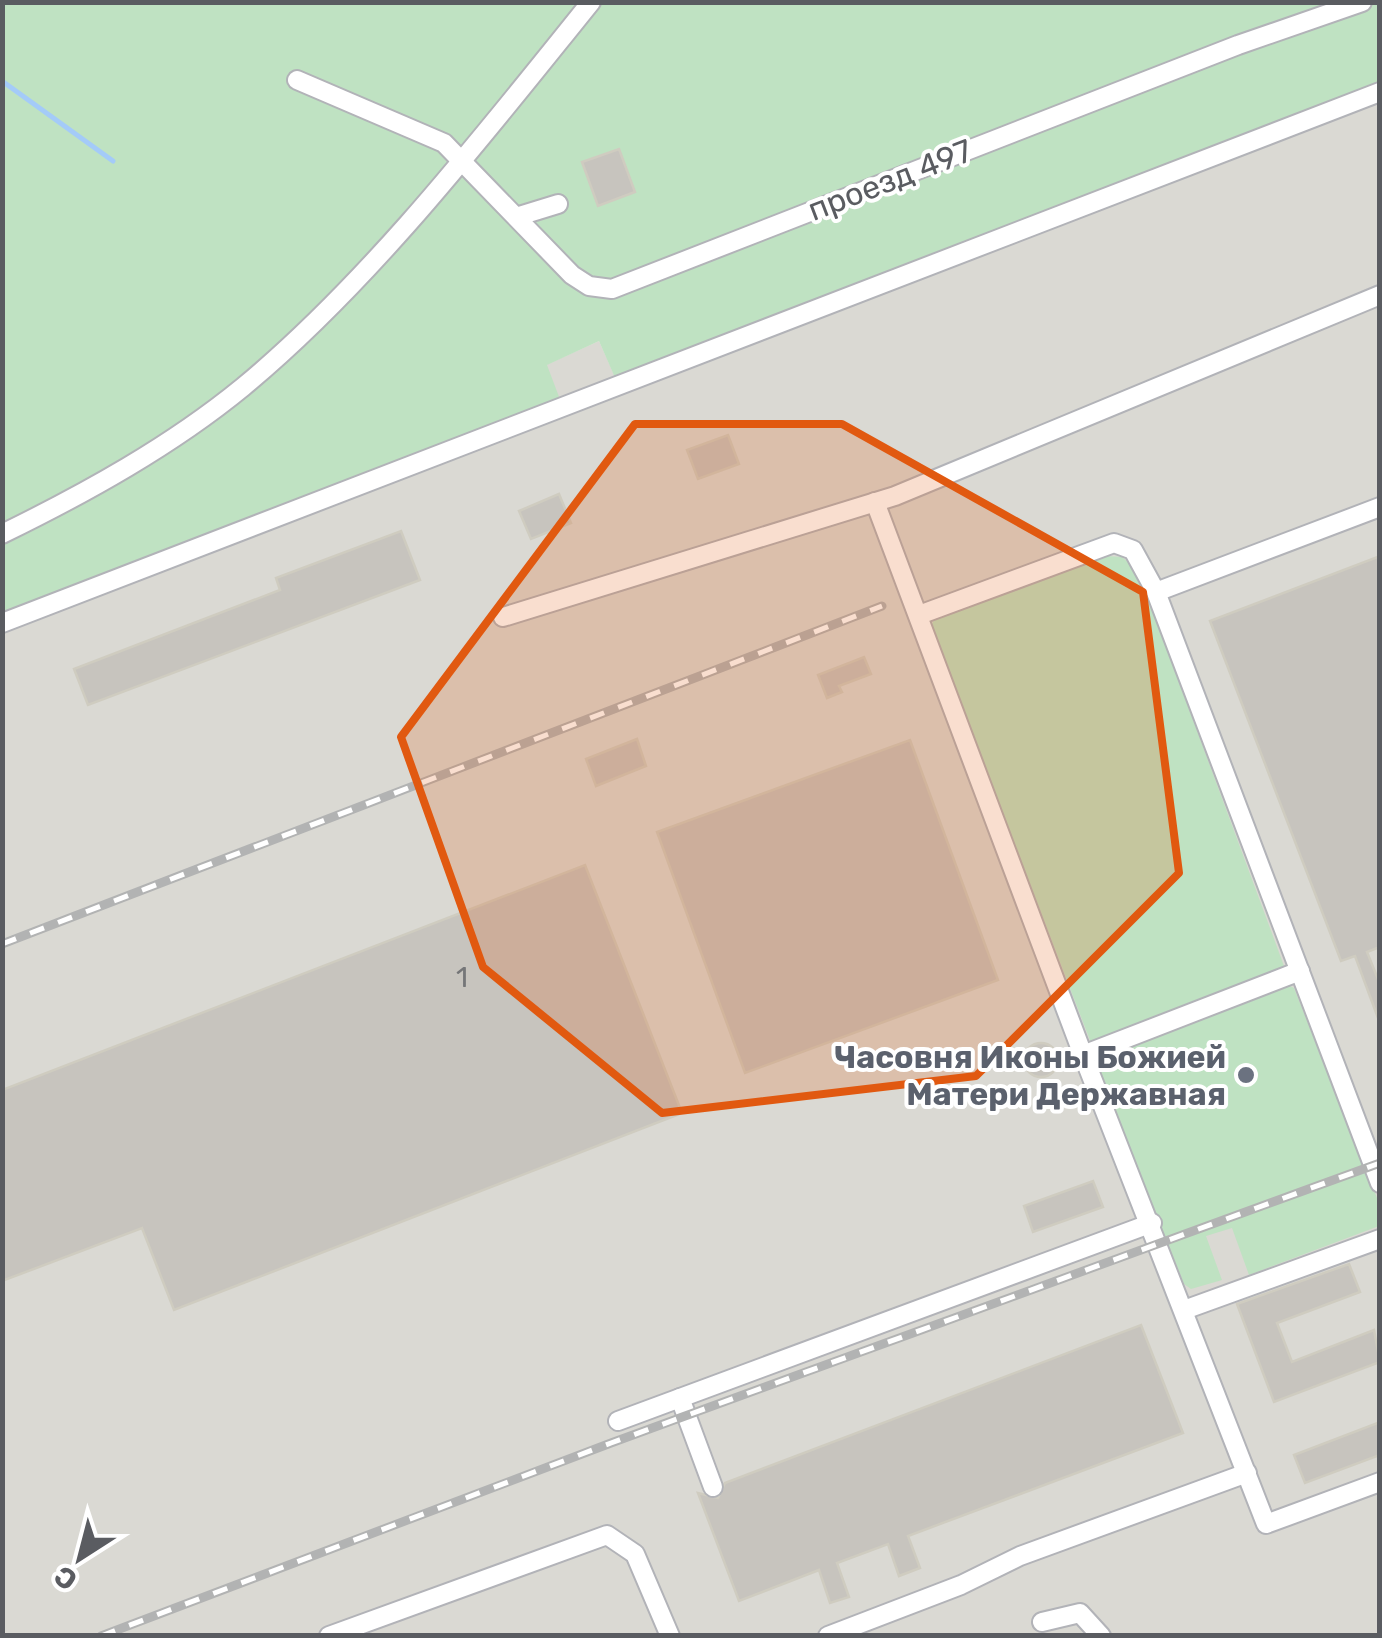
<svg xmlns="http://www.w3.org/2000/svg" width="1382" height="1638" font-family="Rubik,sans-serif">
<rect width="100%" height="100%" fill="#ebeae1"/>
<path fill="#dad9d3" d="M1379,85V1635L3,1636V614L560,401L546,365L599,341L616,379Z"/>
<g fill="#bfe2c2">
<path d="M3,3H1379V85L616,380L599,341L547,365L561,402L3,614Z"/>
<path d="M1106,556L1122,557L1138,571L1284,966L1281,971L1091,1043L931,626L935,618Z"/>
<path d="M1288,985L1294,988L1379,1203V1226L1249,1275L1232,1228L1206,1236L1222,1280L1191,1289L1184,1284L1096,1062L1098,1057Z"/>
</g>
<g fill="none" stroke-linecap="round" stroke-linejoin="round">
<path stroke="#a4cbf8" stroke-width="5" d="M2,81L113,161"/>
</g>
<g fill="#c7c4be" stroke="#cfccc0" stroke-width="2.5">
<path d="M619,149L635,192L598,206L582,162Z"/>
<path d="M728,435L739,464L698,479L687,450Z"/>
<path d="M559,494L571,523L531,539L519,511Z"/>
<path d="M401,531L420,580L88,705L74,669L280,590L276,578Z"/>
<path d="M1380,556V947L1367,952L1380,984L1378,1018L1355,956L1341,961L1210,621Z"/>
<path d="M864,657L871,674L839,686L842,692L827,698L818,675Z"/>
<path d="M637,739L646,766L596,786L586,759Z"/>
<path d="M910,740L998,980L745,1073L657,832Z"/>
<path d="M585,865L682,1113L174,1310L142,1228L2,1281V1090Z"/>
<circle cx="1041" cy="1060" r="17"/>
<circle cx="1247" cy="1075" r="9"/>
<path d="M1093,1181L1103,1207L1033,1232L1024,1206Z"/>
<path d="M1349,1264L1360,1292L1277,1323L1292,1362L1374,1330L1380,1362L1274,1402L1237,1304Z"/>
<path d="M1141,1325L1183,1433L908,1536L920,1568L899,1576L888,1544L837,1563L849,1597L830,1603L819,1570L739,1601L698,1493L718,1498L725,1483Z"/>
<path d="M1380,1422V1455L1305,1483L1294,1455Z"/>
</g>
<g fill="none" stroke-linecap="round" stroke-linejoin="round">
<defs>
<g id="minor">
<path d="M297,80L444,143L572,275L589,286L612,289L1238,45L1362,2"/>
<path d="M519,216L558,204"/>
<path d="M875,502L1083,1055L1266,1524L1380,1482"/>
<path d="M2,534C86,493 171,446 243,387C371,281 486,132 591,2"/>
<path d="M1156,592L1380,507"/>
<path d="M919,615L1114,543L1133,550L1156,592L1380,1183"/>
<path d="M503,617L895,496L1380,295"/>
<path d="M2,623L1380,92"/>
<path d="M1083,1055L1300,971"/>
<path d="M1184,1310L1380,1239"/>
<path d="M680,1398L713,1487"/>
<path d="M618,1421L1152,1223"/>
<path d="M1042,1622L1080,1613L1101,1636"/>
<path d="M329,1636L607,1535L635,1554L670,1636"/>
<path d="M828,1636L961,1585L1020,1556L1247,1473"/>
</g>
</defs>
<use href="#minor" stroke="#b2b3b8" stroke-width="22"/>
<use href="#minor" stroke="#fff" stroke-width="18"/>
<defs>
<g id="rail">
<path d="M2,944L882,606"/>
<path d="M101,1636L611,1443L1380,1163"/>
</g>
</defs>
<use href="#rail" stroke="#b2b3b3" stroke-width="9"/>
<use href="#rail" stroke="#fff" stroke-width="5" stroke-dasharray="15" stroke-linecap="butt"/>
</g>
<path fill="#e15910" fill-opacity="0.2" stroke="#e15910" stroke-width="8" stroke-linejoin="round" d="M635,424H842L1143,592L1179,873L976,1076L662,1113L483,967L401,737Z"/>
<circle fill="#6b7280" stroke="#fff" stroke-width="4" cx="1246" cy="1075" r="10"/>
<g text-anchor="middle" dominant-baseline="central" stroke-width="8" stroke-linejoin="round" paint-order="stroke">
<g font-size="28" fill="#757678">
<text x="462" y="977">1</text>
</g>
<g font-size="32" fill="#5a5c61" stroke="#fff">
<text transform="translate(890 180) rotate(-21)">проезд 497</text>
</g>
<g font-size="32" font-weight="bold" fill="#5b616d" stroke="#fff" text-anchor="end">
<text x="1226" y="1057">Часовня Иконы Божией<tspan x="1226" dy="37">Матери Державная</tspan></text>
</g>
</g>
<rect width="1382" height="1638" fill="none" stroke="#5a5c61" stroke-width="10"/>
<g transform="translate(80 1558) rotate(216)" stroke="#ffffff" stroke-width="8" paint-order="stroke">
<path d="M0-8L18 38L0 25L-18 38Z" fill="#5a5c61"/>
<text y="-15" font-size="28" font-weight="bold" text-anchor="middle" fill="#5a5c61">С</text>
</g>
</svg>
